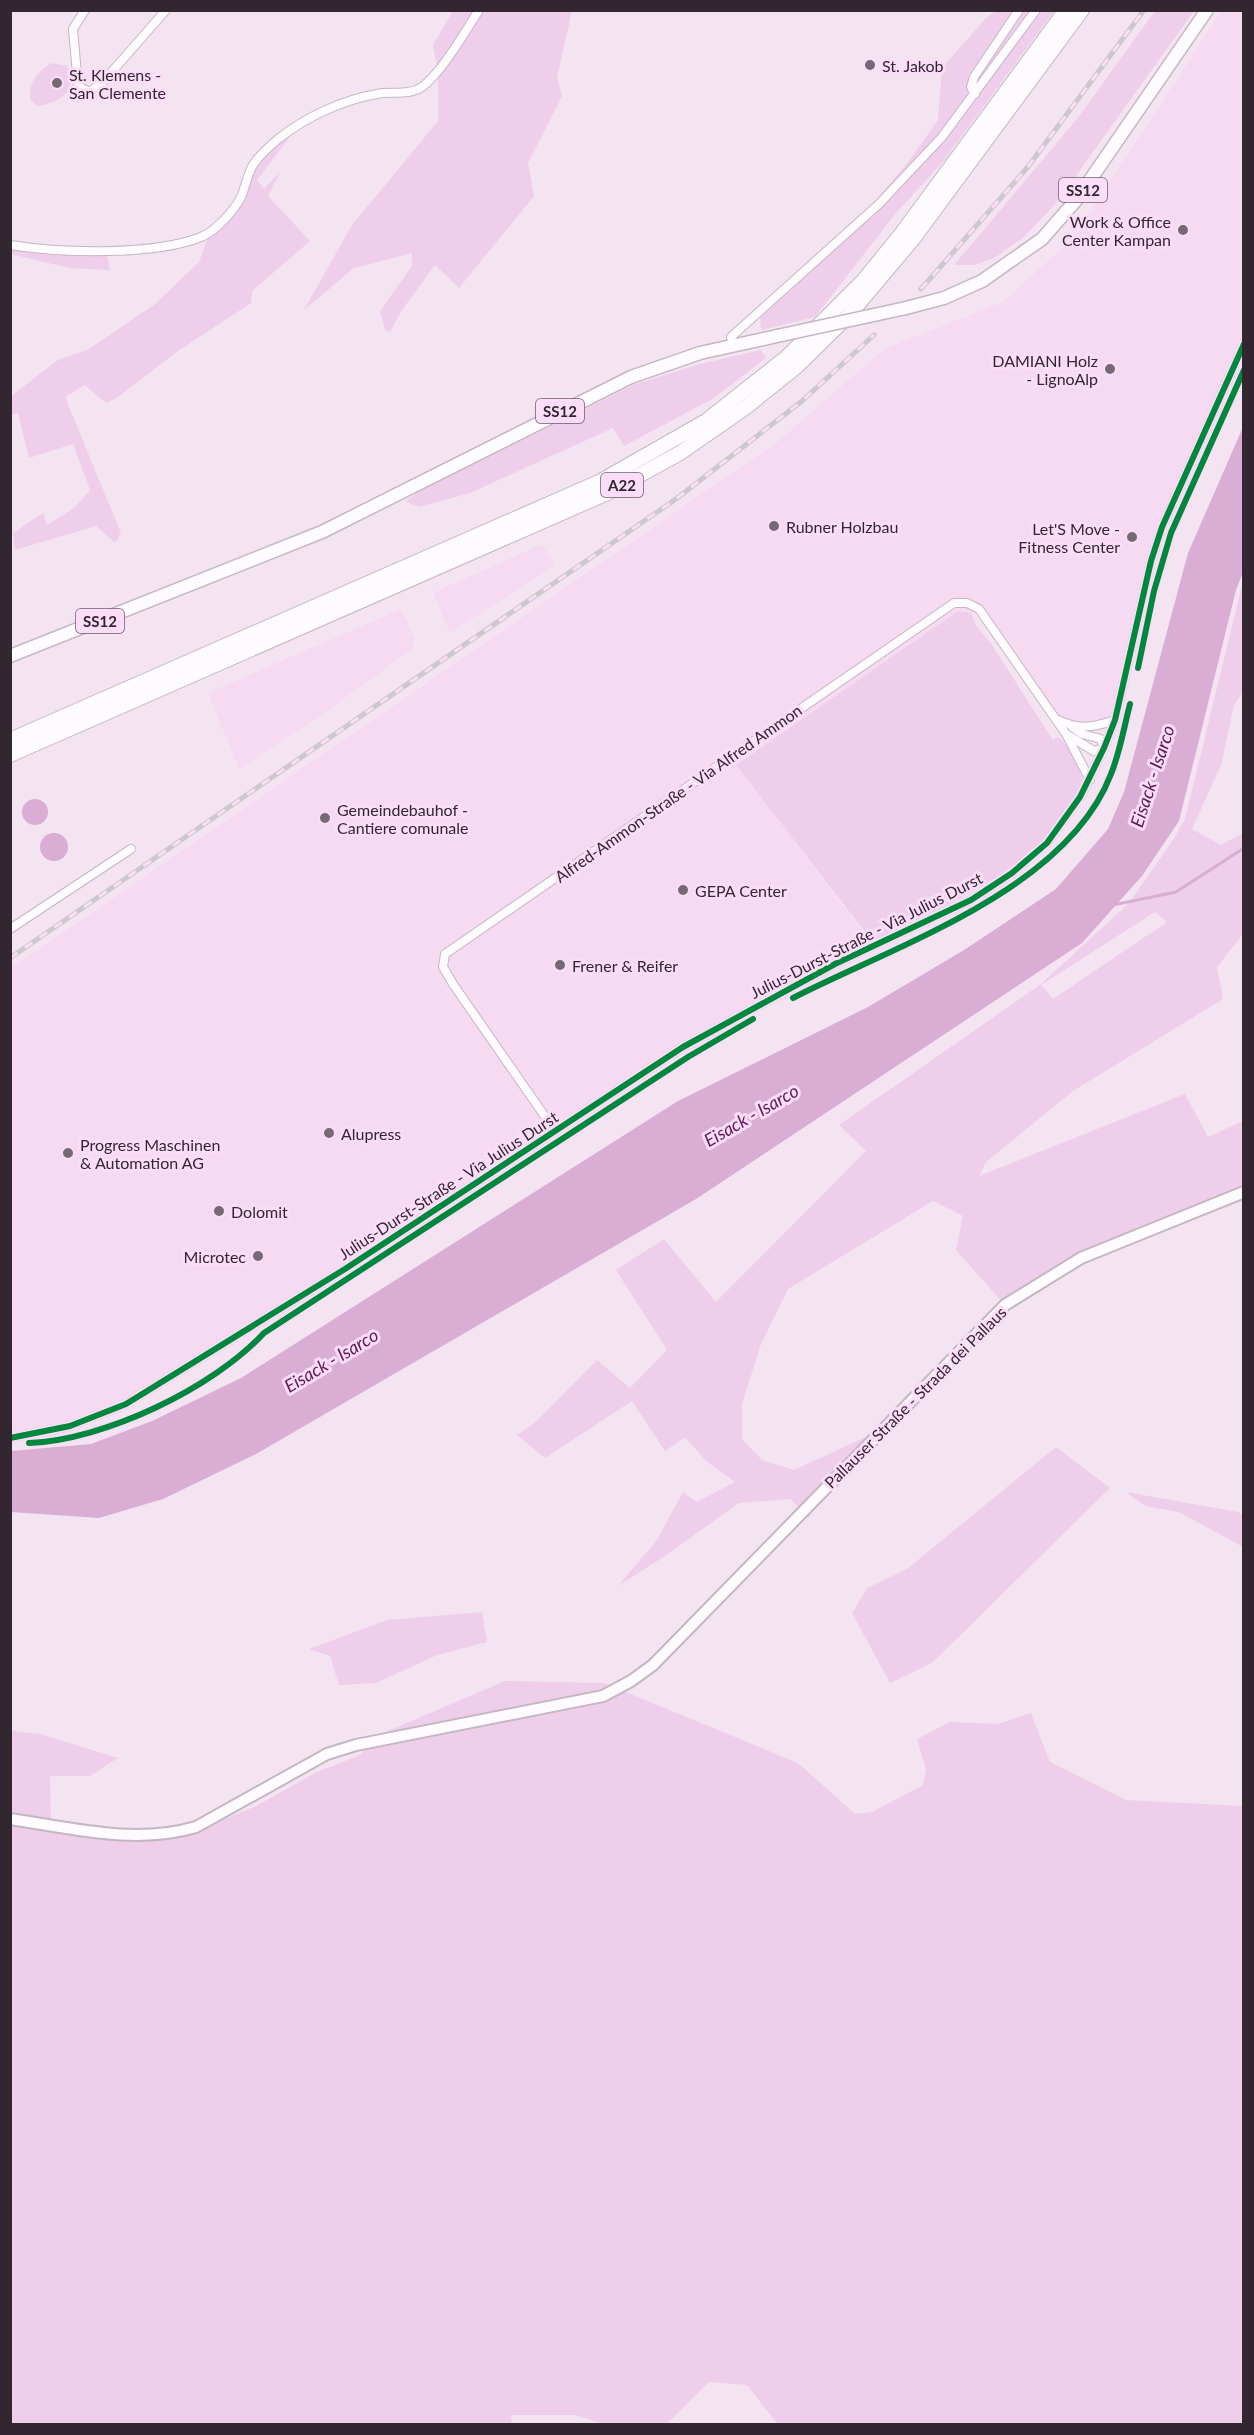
<svg xmlns="http://www.w3.org/2000/svg" width="1254" height="2435" font-family="Lato,sans-serif">
<rect width="100%" height="100%" fill="#f4e4f2"/>
<g fill="#f6daf1">
<path d="M1221,11H1243V344L1162,527L1115,720L1097,726L1056,719L978,614L958,611L736,765L874,946L683,1047L345,1269L101,1416L11,1438L10,969L776,443L884,349L1003,302L1075,236Z"/>
<path d="M542,544L555,565L450,633L433,593Z"/>
<path d="M401,609L415,639L412,649L327,711L239,769L208,693Z"/>
</g>
<g fill="#eeceea" fill-rule="evenodd">
<path d="M453,11H572L557,77L562,96L528,163L534,196L459,288L435,265L402,310L390,332L385,330L380,311L412,266V253L354,268L304,310L352,225L438,121V73L433,45Z"/>
<path d="M996,11H1054L942,163L896,213L815,317L761,330L760,314L835,249L908,162L938,120L942,68L986,18Z"/>
<path d="M1155,11H1194L1058,201L1024,237L996,257L974,265H954L1077,119Z"/>
<path d="M52,63L67,66C82,90 56,104 37,106L30,99C29,82 38,71 52,63Z"/>
<path d="M299,125L257,180L264,189L281,171L268,196L310,241L252,291L251,303L178,351L115,399L106,403L85,385L65,397L121,533L115,543L96,526L15,550L13,533L43,513L47,525L74,508L90,490L73,444L29,458L18,413L11,415V396L58,360L89,349L155,304L199,262L210,232L230,213L255,162Z"/>
<path d="M11,243L29,246L106,248L110,270L69,268L11,254Z"/>
<path d="M761,350L766,358L714,398L624,446L613,428L470,493L419,507L405,501L428,486L636,384L700,364Z"/>
<path d="M1243,581V692L1234,705L1221,765L1192,829L1221,845L1243,833V934L1217,967L1223,999L1073,1091L986,1162L979,1176L1185,1094L1208,1137L1243,1121V1201L1104,1252L1062,1272L1005,1305L956,1250L963,1216L933,1201L788,1289L761,1344L742,1404V1439L762,1460L794,1470L885,1428L820,1493L809,1518L790,1499L739,1503L665,1556L618,1586L657,1540L683,1492L697,1502L735,1482L706,1461L685,1437L665,1451L632,1401L545,1458L517,1435L536,1422L597,1360L630,1388L667,1350L616,1270L664,1239L716,1302L866,1151L839,1125L1041,984L1129,903L1173,840L1185,819ZM1155,912L1167,922L1053,999L1041,985Z"/>
<path d="M958,611L971,613L977,627L992,645L1053,740L1059,737L1074,753L1083,782C1055,860 942,909 872,941L736,765Z"/>
<path d="M1056,1447L1110,1488L932,1663L890,1683L852,1613L867,1588L907,1569Z"/>
<path d="M1126,1492L1238,1512L1243,1515V1547L1179,1512L1145,1506Z"/>
<path d="M482,1612L487,1642L437,1655L376,1683L339,1685L330,1656L309,1649L387,1620Z"/>
<path d="M505,1681L604,1683L798,1763L855,1814L872,1812L923,1785L926,1769L917,1739L950,1722L998,1724L1031,1713L1050,1762L1126,1800L1243,1806V2424H775L776,2422L747,2385L709,2382L667,2424H604L575,2415H511L512,2424H11V1731L40,1734L118,1758L90,1776H50L51,1822L148,1834L201,1829L256,1806L317,1772L358,1756L388,1731Z"/>
</g>
<g fill="#d9add4">
<path d="M1243,427V572L1236,590L1179,821L1142,876L1082,943L696,1199L256,1454L163,1499L99,1518L11,1512V1451L91,1444L152,1421L241,1378L678,1101L868,1007L964,950L1056,889L1108,829L1124,792L1188,553Z"/>
<circle cx="35" cy="812" r="13"/>
<circle cx="54" cy="847" r="14"/>
</g>
<g fill="none" stroke-linecap="round" stroke-linejoin="round">
<path stroke="#d9add4" stroke-width="3" d="M1113,905L1176,892L1244,848"/>
<defs>
<g id="street">
<path d="M85,10L73,29L78,86L89,92L102,83L166,10"/>
<path d="M975,94L971,87L974,77L1019,10"/>
<path d="M10,245C61,253 153,256 201,237C216,231 235,210 242,195C246,184 248,171 255,162C261,154 271,145 278,139C306,117 342,100 377,94C391,91 409,96 422,87C442,72 465,32 479,10"/>
<path d="M733,346L731,337L879,204L942,137L1036,10"/>
<path d="M1056,719C1078,730 1092,728 1115,720"/>
<path d="M1072,727L1082,734L1101,739L1104,748"/>
<path d="M1067,736L1090,780"/>
<path d="M10,929L131,849"/>
<path d="M555,1131L453,984L443,967L445,954L954,603H967L979,609L1066,734L1094,751L1104,748"/>
<path d="M10,1438L70,1426L126,1404L345,1269L683,1047L835,964L971,900L1012,873L1047,843L1080,797L1104,748L1115,720L1151,561L1162,527L1244,344"/>
</g>
<path id="secondary" d="M10,1819C72,1828 135,1845 196,1827L327,1754L356,1745L603,1696L631,1681L653,1665L1005,1305L1081,1258L1244,1192"/>
<g id="primary">
<path d="M906,308L944,298L982,281L1042,239L1077,199L1207,10"/>
<path d="M10,656L322,532L631,377L700,353L777,336"/>
</g>
<g id="highway">
<path d="M10,740L599,482L706,421L787,357L863,281L902,233L1066,10"/>
<path d="M10,755L605,494L680,453L745,408L796,367L849,315L913,239L1082,10"/>
</g>
</defs>
<use href="#street" stroke="#c4b7c2" stroke-width="10"/>
<use href="#secondary" stroke="#c4b7c2" stroke-width="14"/>
<use href="#primary" stroke="#c4b7c2" stroke-width="15"/>
<use href="#highway" stroke="#c4b7c2" stroke-width="16"/>
<use href="#street" stroke="#fdfbfd" stroke-width="8"/>
<use href="#secondary" stroke="#fdfbfd" stroke-width="10"/>
<use href="#primary" stroke="#fdfbfd" stroke-width="12"/>
<use href="#highway" stroke="#fdfbfd" stroke-width="14"/>
<defs>
<g id="rail">
<path d="M921,289L1027,168L1144,10"/>
<path d="M10,958L676,499L802,401L874,335"/>
</g>
</defs>
<use href="#rail" stroke="#ccc8cc" stroke-width="5"/>
<use href="#rail" stroke="#fbddf7" stroke-width="3" stroke-dasharray="9" stroke-linecap="butt"/>
<defs>
<path id="primary-bridge" d="M777,336L906,308"/>
</defs>
<use href="#primary-bridge" stroke="#c4b7c2" stroke-width="15" stroke-linecap="butt"/>
<use href="#primary-bridge" stroke="#fdfbfd" stroke-width="12"/>
<defs>
<g id="cycleway">
<path d="M1138,668L1154,591L1171,533L1244,370"/>
<path d="M793,998C894,946 1067,890 1111,774C1120,752 1124,727 1130,704"/>
<path d="M10,1438L70,1426L126,1404L345,1269L683,1047L835,964L971,900L1012,873L1047,843L1080,797L1104,748L1115,720L1151,561L1162,527L1244,344"/>
<path d="M29,1443C105,1440 213,1388 264,1333L688,1057L753,1019"/>
</g>
</defs>
<use href="#cycleway" stroke="#fbddf7" stroke-width="10"/>
<use href="#cycleway" stroke="#00873e" stroke-width="6"/>
</g>
<g fill="#766974" stroke="#fbddf7" stroke-width="2">
<circle cx="870" cy="65" r="6"/>
<circle cx="57" cy="83" r="6"/>
<circle cx="1183" cy="230" r="6"/>
<circle cx="1110" cy="369" r="6"/>
<circle cx="774" cy="526" r="6"/>
<circle cx="1132" cy="537" r="6"/>
<circle cx="325" cy="818" r="6"/>
<circle cx="683" cy="890" r="6"/>
<circle cx="560" cy="965" r="6"/>
<circle cx="329" cy="1133" r="6"/>
<circle cx="68" cy="1153" r="6"/>
<circle cx="219" cy="1211" r="6"/>
<circle cx="258" cy="1256" r="6"/>
</g>
<g text-anchor="middle" dominant-baseline="central" stroke-width="6" stroke-linejoin="round" paint-order="stroke">
<g fill="#fbddf7" stroke="#6e5e6c" stroke-width="1.5">
<rect x="1059" y="178" width="48" height="24" rx="4.5"/>
<rect x="536" y="399" width="48" height="24" rx="4.5"/>
<rect x="601" y="473" width="42" height="24" rx="4.5"/>
<rect x="76" y="609" width="48" height="24" rx="4.5"/>
</g>
<g font-size="15" font-weight="bold" fill="#322730">
<text x="1083" y="190">SS12</text>
<text x="560" y="411">SS12</text>
<text x="622" y="485">A22</text>
<text x="100" y="621">SS12</text>
</g>
<g font-size="16" fill="#322730" stroke="#fbddf7" text-anchor="start">
<text x="882" y="65">St. Jakob</text>
<text x="69" y="74">St. Klemens -<tspan x="69" dy="18">San Clemente</tspan></text>
<text x="1171" y="221" text-anchor="end">Work &amp; Office<tspan x="1171" dy="18">Center Kampan</tspan></text>
<text x="1098" y="360" text-anchor="end">DAMIANI Holz<tspan x="1098" dy="18">- LignoAlp</tspan></text>
<text x="786" y="526">Rubner Holzbau</text>
<text x="1120" y="528" text-anchor="end">Let'S Move -<tspan x="1120" dy="18">Fitness Center</tspan></text>
<text x="337" y="809">Gemeindebauhof -<tspan x="337" dy="18">Cantiere comunale</tspan></text>
<text x="695" y="890">GEPA Center</text>
<text x="572" y="965">Frener &amp; Reifer</text>
<text x="341" y="1133">Alupress</text>
<text x="80" y="1144">Progress Maschinen<tspan x="80" dy="18">&amp; Automation AG</tspan></text>
<text x="231" y="1211">Dolomit</text>
<text x="246" y="1256" text-anchor="end">Microtec</text>
</g>
<g font-size="16" fill="#322730" stroke="#fbddf7">
<text transform="translate(678 793) rotate(-35)">Alfred-Ammon-Straße - Via Alfred Ammon</text>
<text transform="translate(866 935) rotate(-27)">Julius-Durst-Straße - Via Julius Durst</text>
<text transform="translate(448 1185) rotate(-33)">Julius-Durst-Straße - Via Julius Durst</text>
<text transform="translate(915 1397) rotate(-45)">Pallauser Straße - Strada dei Pallaus</text>
</g>
<g font-size="18" font-style="italic" fill="#5c1a56" stroke="#fbddf7">
<text transform="translate(1152 776) rotate(-72)">Eisack - Isarco</text>
<text transform="translate(751 1115) rotate(-30)">Eisack - Isarco</text>
<text transform="translate(331 1360) rotate(-31)">Eisack - Isarco</text>
</g>
</g>
<rect width="1254" height="2435" fill="none" stroke="#322730" stroke-width="24"/>
</svg>
